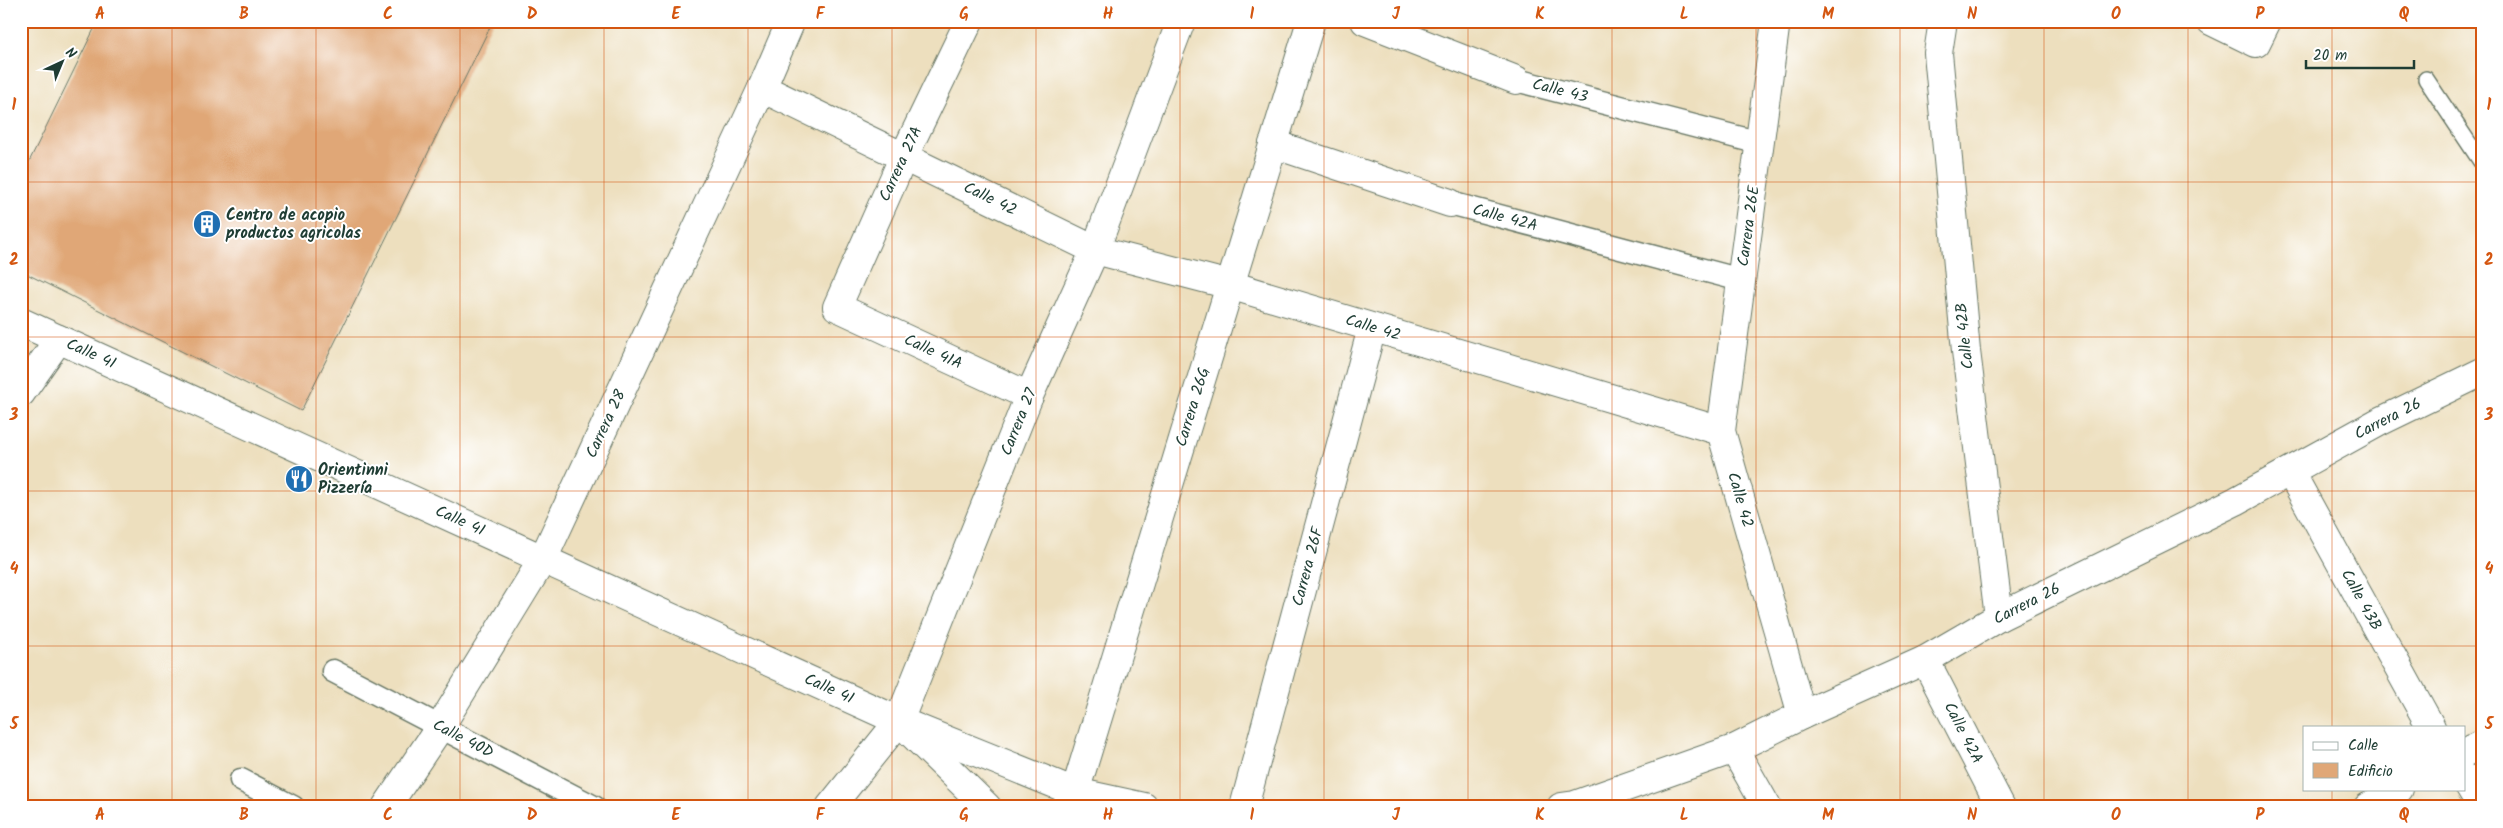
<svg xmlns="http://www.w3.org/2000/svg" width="2503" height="828" font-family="Kalam,sans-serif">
<rect width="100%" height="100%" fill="#fff"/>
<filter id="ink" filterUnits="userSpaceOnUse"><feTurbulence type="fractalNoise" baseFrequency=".02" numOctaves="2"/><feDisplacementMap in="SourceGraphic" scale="10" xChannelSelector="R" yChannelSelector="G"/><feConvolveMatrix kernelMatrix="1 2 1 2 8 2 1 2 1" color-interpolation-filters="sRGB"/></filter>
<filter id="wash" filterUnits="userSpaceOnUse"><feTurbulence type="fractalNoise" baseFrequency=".0096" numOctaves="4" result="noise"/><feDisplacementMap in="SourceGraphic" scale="20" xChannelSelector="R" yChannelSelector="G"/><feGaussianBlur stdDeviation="1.12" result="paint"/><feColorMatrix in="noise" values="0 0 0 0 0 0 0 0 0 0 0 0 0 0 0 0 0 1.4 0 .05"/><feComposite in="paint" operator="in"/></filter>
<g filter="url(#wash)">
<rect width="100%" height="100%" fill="#eddfbe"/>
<g id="blocks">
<path fill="#e0a777" d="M98,21H493L301,411L21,271V178Z"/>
</g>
</g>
<g filter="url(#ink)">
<use href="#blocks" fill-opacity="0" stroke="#677664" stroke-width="1"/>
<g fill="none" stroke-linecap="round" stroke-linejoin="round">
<defs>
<path id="service" d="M2426,79L2482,163"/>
<g id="pedestrian">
<path d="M1516,80L1760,143"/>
<path d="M1450,203L1741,280"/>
<path d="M333,671L594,807"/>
<path d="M241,780L293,807"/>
</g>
<g id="minor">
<path d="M969,21L904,156L837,307L1029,396"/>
<path d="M1365,21L1516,80"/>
<path d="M1776,21L1721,431L1802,715"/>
<path d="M1943,21L1938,53L1966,351L1999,617"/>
<path d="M2211,21L2256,43L2267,21"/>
<path d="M762,88L1095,250L1230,285L1721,431"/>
<path d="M1273,144L1450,203"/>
<path d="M21,393L59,339"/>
<path d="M2291,473L2431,727"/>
<path d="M1925,660L2001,807"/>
<path d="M899,721L1075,792L1144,807"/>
<path d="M1734,749L1767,807"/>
<path d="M2464,753L2482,744"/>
<path d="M2464,777L2482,807"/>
<path d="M1075,792L1311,21"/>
<path d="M386,807L440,727L543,559L762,88L791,21"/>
<path d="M830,807L899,721L1029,396L1095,250L1181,21"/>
<path d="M1244,807L1372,328"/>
<path d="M1561,807L1575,805L1734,749L1802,715L1925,660L1999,617L2236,501L2379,422L2482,372"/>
<path d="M2368,807L2399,789"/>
</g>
<path id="tertiary" d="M21,322L899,721L987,807"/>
</defs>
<use href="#service" stroke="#677664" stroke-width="18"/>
<use href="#pedestrian" stroke="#677664" stroke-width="25"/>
<use href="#minor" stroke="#677664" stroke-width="30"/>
<use href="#tertiary" stroke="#677664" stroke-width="30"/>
<use href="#service" stroke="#fff" stroke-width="15"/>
<use href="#pedestrian" stroke="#fff" stroke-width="22"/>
<use href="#minor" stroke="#fff" stroke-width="28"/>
<use href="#tertiary" stroke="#fff" stroke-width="28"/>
</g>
</g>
<path fill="none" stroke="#d45610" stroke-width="1" stroke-opacity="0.55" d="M172,21V807M316,21V807M460,21V807M604,21V807M748,21V807M892,21V807M1036,21V807M1180,21V807M1324,21V807M1468,21V807M1612,21V807M1756,21V807M1900,21V807M2044,21V807M2188,21V807M2332,21V727M21,182H2482M21,337H2482M21,491H2482M21,646H2482M2332,789V807"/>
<defs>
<symbol id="building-disc" viewBox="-11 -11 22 22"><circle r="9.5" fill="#1f6fb2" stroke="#fff"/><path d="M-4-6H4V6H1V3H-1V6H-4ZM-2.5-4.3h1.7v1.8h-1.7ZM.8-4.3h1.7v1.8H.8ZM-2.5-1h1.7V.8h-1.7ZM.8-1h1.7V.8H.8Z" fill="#fff"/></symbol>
<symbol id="restaurant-disc" viewBox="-11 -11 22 22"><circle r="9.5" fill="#1f6fb2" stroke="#fff"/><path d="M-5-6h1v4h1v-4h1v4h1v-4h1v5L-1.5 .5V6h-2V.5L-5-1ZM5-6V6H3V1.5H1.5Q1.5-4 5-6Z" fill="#fff"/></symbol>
</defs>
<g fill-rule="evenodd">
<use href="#building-disc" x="191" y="208" width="32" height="32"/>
<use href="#restaurant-disc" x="283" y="463" width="32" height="32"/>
</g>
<g text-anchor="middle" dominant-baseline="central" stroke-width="4" stroke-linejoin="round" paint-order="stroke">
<g font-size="16" fill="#1f3d34" stroke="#fff">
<text transform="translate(1560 91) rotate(14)">Calle 43</text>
<text transform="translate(901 164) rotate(-65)">Carrera 27A</text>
<text transform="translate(990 199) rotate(26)">Calle 42</text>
<text transform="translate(1505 218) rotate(15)">Calle 42A</text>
<text transform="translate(1749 226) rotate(-82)">Carrera 26E</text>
<text transform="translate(1373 328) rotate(17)">Calle 42</text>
<text transform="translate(1965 336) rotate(-96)">Calle 42B</text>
<text transform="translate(933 352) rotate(25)">Calle 41A</text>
<text transform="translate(91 354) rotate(24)">Calle 41</text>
<text transform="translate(1193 407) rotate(-73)">Carrera 26G</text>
<text transform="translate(2388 419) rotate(-27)">Carrera 26</text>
<text transform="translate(1019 422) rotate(-68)">Carrera 27</text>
<text transform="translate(606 424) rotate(-65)">Carrera 28</text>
<text transform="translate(1740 500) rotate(74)">Calle 42</text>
<text transform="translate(460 521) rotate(24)">Calle 41</text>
<text transform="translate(1308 567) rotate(-75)">Carrera 26F</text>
<text transform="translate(2361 600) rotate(61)">Calle 43B</text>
<text transform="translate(2027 604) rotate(-27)">Carrera 26</text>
<text transform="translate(829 689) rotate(24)">Calle 41</text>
<text transform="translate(1963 733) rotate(63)">Calle 42A</text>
<text transform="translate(463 739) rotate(27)">Calle 40D</text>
</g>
<g font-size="16" font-weight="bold" fill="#1f3d34" stroke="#fff" text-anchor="start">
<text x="226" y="215">Centro de acopio<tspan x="226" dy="18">productos agricolas</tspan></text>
<text x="318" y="470">Orientinni<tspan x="318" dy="18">Pizzería</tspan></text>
</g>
</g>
<rect width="2503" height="828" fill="none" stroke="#fff" stroke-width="55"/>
<rect x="2303" y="726" width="162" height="65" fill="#ffffff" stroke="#a5b1ae"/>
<rect x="2313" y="742" width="25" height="8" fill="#ffffff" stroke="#a5b1ae"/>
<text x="2348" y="750" font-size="15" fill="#1f3d34">Calle</text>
<rect x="2313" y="763" width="25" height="15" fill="#e0a777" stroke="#a5b1ae"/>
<text x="2348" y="776" font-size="15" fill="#1f3d34">Edificio</text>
<g transform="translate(62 62) rotate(44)" stroke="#ffffff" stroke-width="4" paint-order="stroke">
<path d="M0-4L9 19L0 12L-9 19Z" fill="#1f3d34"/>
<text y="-8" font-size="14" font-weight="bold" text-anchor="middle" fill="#1f3d34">N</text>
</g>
<path d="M2306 60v8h108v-8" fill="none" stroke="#1f3d34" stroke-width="2.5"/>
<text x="2313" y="60" font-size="15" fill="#1f3d34" stroke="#ffffff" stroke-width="4" paint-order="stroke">20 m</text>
<rect x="28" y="28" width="2448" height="772" fill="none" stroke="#d45610" stroke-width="2"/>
<g font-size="16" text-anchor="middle" font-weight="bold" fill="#d45610">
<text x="100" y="19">A</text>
<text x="244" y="19">B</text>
<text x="388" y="19">C</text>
<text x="532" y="19">D</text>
<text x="676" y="19">E</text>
<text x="820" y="19">F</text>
<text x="964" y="19">G</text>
<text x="1108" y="19">H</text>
<text x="1252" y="19">I</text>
<text x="1396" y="19">J</text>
<text x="1540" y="19">K</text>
<text x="1684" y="19">L</text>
<text x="1828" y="19">M</text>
<text x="1972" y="19">N</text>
<text x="2116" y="19">O</text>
<text x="2260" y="19">P</text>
<text x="2404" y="19">Q</text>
<text x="14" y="110">1</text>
<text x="2489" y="110">1</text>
<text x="14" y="265">2</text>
<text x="2489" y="265">2</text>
<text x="14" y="420">3</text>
<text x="2489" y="420">3</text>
<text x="14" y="574">4</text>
<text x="2489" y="574">4</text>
<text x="14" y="729">5</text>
<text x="2489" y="729">5</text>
<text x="100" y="820">A</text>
<text x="244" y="820">B</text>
<text x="388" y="820">C</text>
<text x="532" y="820">D</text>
<text x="676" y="820">E</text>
<text x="820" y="820">F</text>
<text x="964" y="820">G</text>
<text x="1108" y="820">H</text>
<text x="1252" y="820">I</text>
<text x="1396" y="820">J</text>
<text x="1540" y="820">K</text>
<text x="1684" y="820">L</text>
<text x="1828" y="820">M</text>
<text x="1972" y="820">N</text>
<text x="2116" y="820">O</text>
<text x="2260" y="820">P</text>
<text x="2404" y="820">Q</text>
</g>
</svg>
